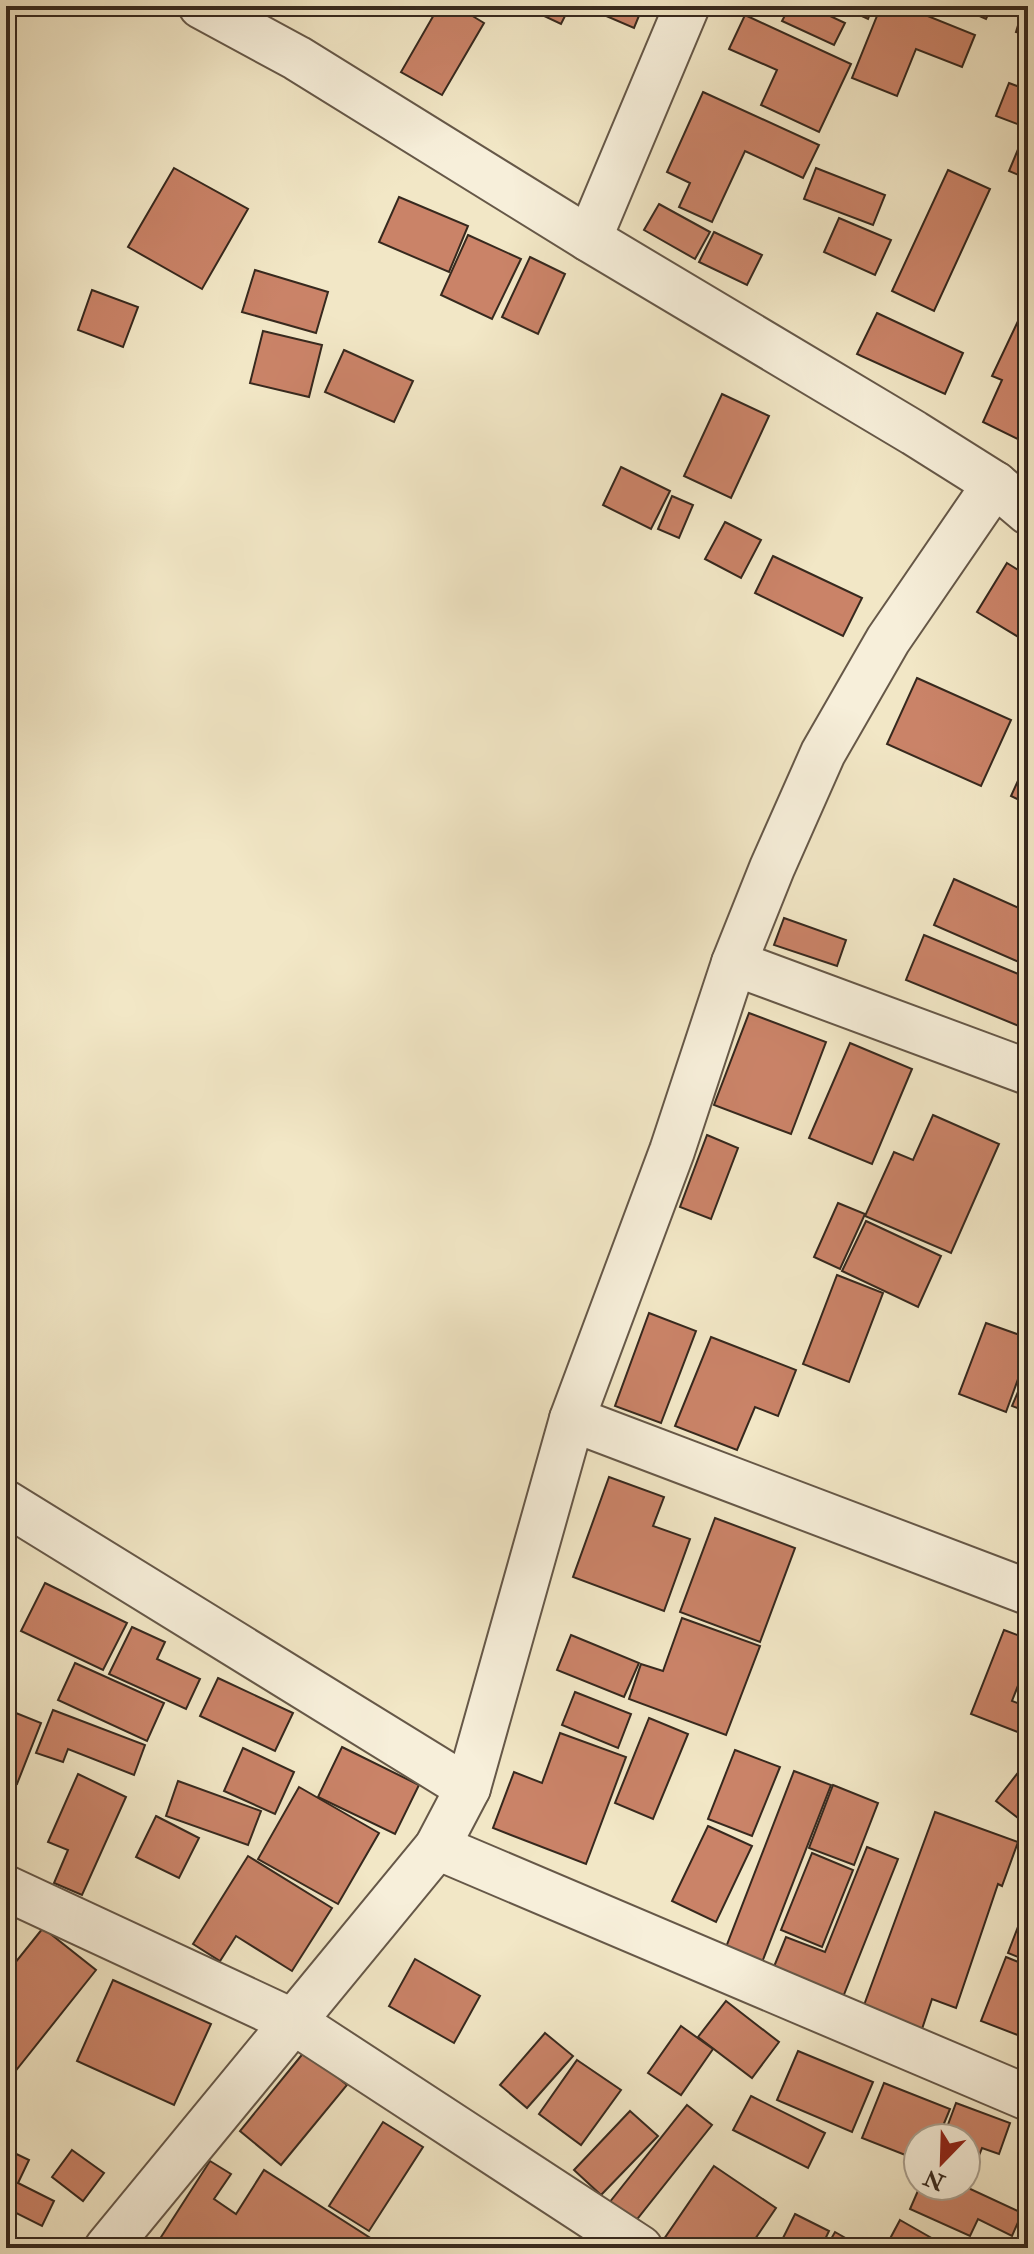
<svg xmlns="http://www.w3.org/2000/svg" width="1034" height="2254" font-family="'IM FELL Double Pica',serif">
<rect width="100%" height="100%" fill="#f2e7c6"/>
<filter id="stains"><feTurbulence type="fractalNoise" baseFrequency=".0025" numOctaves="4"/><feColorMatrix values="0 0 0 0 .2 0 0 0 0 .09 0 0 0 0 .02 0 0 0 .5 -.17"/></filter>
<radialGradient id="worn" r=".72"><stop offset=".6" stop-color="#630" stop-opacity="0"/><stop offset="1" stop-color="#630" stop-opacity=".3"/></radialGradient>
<g fill="#ca8368" stroke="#37291e" stroke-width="2">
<path d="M439,6H456L484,23L442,95L401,72Z"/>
<path d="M523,6H570L561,24Z"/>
<path d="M583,6H643L634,28Z"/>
<path d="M790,6H809L845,23L834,45L782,21Z"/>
<path d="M840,6H873L868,19Z"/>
<path d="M881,6H903L975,35L962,67L916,49L897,96L852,78Z"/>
<path d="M957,6H992L986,19Z"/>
<path d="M1024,6H1028V35L1016,32Z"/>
<path d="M745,15L851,64L819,132L761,105L777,70L729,49Z"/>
<path d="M1009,83L1028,90V128L996,116Z"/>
<path d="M703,92L819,145L803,178L745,151L712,222L679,207L690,183L667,172Z"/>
<path d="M1024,135L1028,137V179L1009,171Z"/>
<path d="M174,168L248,209L202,289L128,247Z"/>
<path d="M816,168L885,195L873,225L804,199Z"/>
<path d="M948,170L990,189L934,311L892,291Z"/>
<path d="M399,197L468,226L449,272L379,242Z"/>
<path d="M659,204L710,232L695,259L644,230Z"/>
<path d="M839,218L891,240L875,275L824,252Z"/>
<path d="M714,232L762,255L747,285L699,262Z"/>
<path d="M468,235L521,259L492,319L441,295Z"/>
<path d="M530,257L565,274L538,334L502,317Z"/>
<path d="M255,270L328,292L316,333L242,312Z"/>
<path d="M92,290L138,307L123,347L78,330Z"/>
<path d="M877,313L963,353L945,394L857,354Z"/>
<path d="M1019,319L1028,323V444L983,422L1002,380L992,376Z"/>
<path d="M263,331L322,345L309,397L250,383Z"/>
<path d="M344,350L413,381L394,422L325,392Z"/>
<path d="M722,394L769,416L731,498L684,476Z"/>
<path d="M621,467L670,491L651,529L603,505Z"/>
<path d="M672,496L693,505L679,538L658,529Z"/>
<path d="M725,522L761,540L741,578L705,559Z"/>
<path d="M773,556L862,598L843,636L755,593Z"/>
<path d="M1007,563L1028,576L1025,641L977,612Z"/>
<path d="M917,678L1011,720L981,786L887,744Z"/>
<path d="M1026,763L1028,764V804L1011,796Z"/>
<path d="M954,879L1028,912V966L934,925Z"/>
<path d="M784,918L846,940L837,966L774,945Z"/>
<path d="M924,935L1028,978V1017L1024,1028L906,980Z"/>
<path d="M749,1013L826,1042L791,1134L714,1105Z"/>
<path d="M850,1043L912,1069L872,1164L809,1138Z"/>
<path d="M933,1115L999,1144L951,1253L865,1216L894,1152L913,1160Z"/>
<path d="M707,1135L738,1148L711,1219L680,1207Z"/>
<path d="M838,1203L865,1214L840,1269L814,1257Z"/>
<path d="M866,1221L941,1256L918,1307L842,1271Z"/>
<path d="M837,1275L883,1293L849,1382L803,1364Z"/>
<path d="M649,1313L696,1331L661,1423L615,1406Z"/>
<path d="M986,1323L1028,1338V1352L1006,1412L959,1394Z"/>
<path d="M711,1337L796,1370L778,1416L755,1407L737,1450L675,1426Z"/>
<path d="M1028,1368V1412L1012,1406Z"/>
<path d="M609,1477L664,1497L653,1526L690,1539L664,1611L573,1577Z"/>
<path d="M715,1518L795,1548L760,1642L680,1612Z"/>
<path d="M45,1583L127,1623L103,1670L21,1631Z"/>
<path d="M682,1618L760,1646L726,1735L629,1699L641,1664L663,1671Z"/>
<path d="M132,1627L165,1642L157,1659L200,1679L186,1709L109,1674Z"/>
<path d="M1004,1630L1028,1639V1660L1012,1701L1028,1707V1736L971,1714Z"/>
<path d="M571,1635L639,1663L624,1697L557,1670Z"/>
<path d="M75,1663L164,1703L147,1741L58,1700Z"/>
<path d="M218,1678L293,1713L275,1751L200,1716Z"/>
<path d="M575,1692L631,1714L618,1748L562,1725Z"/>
<path d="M6,1709L41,1723L17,1784L6,1780Z"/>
<path d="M53,1710L145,1745L134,1775L68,1749L63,1762L36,1753Z"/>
<path d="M649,1718L688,1734L653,1819L615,1803Z"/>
<path d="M560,1733L626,1757L586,1864L493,1828L514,1772L542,1783Z"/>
<path d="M342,1747L419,1785L395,1834L318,1797Z"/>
<path d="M243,1748L294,1772L275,1814L224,1791Z"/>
<path d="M735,1750L780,1767L752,1836L708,1819Z"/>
<path d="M1020,1770L1028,1775V1806L1018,1818L996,1801Z"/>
<path d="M794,1771L831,1785L759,1970L723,1955Z"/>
<path d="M78,1774L126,1797L82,1895L54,1883L68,1850L48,1842Z"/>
<path d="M178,1781L261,1811L248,1845L166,1816Z"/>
<path d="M833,1785L878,1803L854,1865L809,1848Z"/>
<path d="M299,1787L379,1833L338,1904L258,1859Z"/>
<path d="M935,1812L1018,1842L1002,1886L998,1884L956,2008L932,1999L920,2035L860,2016Z"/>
<path d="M156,1816L199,1838L179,1878L136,1857Z"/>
<path d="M708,1826L752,1846L716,1922L672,1901Z"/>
<path d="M867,1847L898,1859L841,2002L771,1974L786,1937L825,1952Z"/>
<path d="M812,1853L853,1870L822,1947L781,1930Z"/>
<path d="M248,1856L332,1908L292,1971L236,1936L220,1961L193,1944Z"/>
<path d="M1024,1911L1028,1912V1961L1008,1953Z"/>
<path d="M43,1928L96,1970L6,2083V1974Z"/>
<path d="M1006,1957L1028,1966V2039L981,2021Z"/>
<path d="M415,1959L480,1996L454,2043L389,2006Z"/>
<path d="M113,1980L211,2024L174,2105L77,2061Z"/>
<path d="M726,2001L779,2042L752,2078L698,2037Z"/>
<path d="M681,2026L713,2049L681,2095L648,2073Z"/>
<path d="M545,2033L573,2056L527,2108L500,2085Z"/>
<path d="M305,2051L347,2085L281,2165L240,2131Z"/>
<path d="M798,2051L873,2082L852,2132L777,2100Z"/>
<path d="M577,2060L621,2090L581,2145L539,2114Z"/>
<path d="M884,2083L950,2109L938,2138H918V2160L862,2138Z"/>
<path d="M751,2096L825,2133L808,2168L733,2130Z"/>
<path d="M956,2103L1010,2123L999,2154L982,2148L970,2179L966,2177V2138H943Z"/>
<path d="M687,2105L712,2125L634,2223L609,2203Z"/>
<path d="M630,2111L658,2136L601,2195L574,2170Z"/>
<path d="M383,2122L423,2147L369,2231L329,2206Z"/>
<path d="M6,2149L29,2160L18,2183L54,2201L42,2226L6,2208Z"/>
<path d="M72,2150L104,2173L83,2201L52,2177Z"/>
<path d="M210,2161L231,2174L214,2199L236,2214L264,2170L386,2248H154Z"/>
<path d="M714,2166L776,2208L749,2248H677L664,2239Z"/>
<path d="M920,2186H964L1022,2213L1012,2236L978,2219L970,2236L910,2209Z"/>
<path d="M795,2214L829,2231L821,2248H778Z"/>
<path d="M900,2220L949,2248H885Z"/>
<path d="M835,2232L863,2248H826Z"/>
</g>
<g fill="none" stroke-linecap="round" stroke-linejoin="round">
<defs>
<g id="minor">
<path d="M201,6L297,58L589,239L914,433L995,484L1028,512"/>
<path d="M589,239L687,6"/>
<path d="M734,963L1028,1072"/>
<path d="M572,1419L1028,1592"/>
<path d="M6,1503L468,1788"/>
<path d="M437,1847L1028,2098"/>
<path d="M6,1888L294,2022L640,2248"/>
<path d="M107,2248L437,1847L468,1788L572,1419L672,1151L734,963L772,868L823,753L888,640L995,484"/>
</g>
</defs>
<use href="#minor" stroke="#665848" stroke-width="48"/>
<use href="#minor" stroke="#f7efda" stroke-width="44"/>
</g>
<rect width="1034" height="2254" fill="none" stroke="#f2e7c6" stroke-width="32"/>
<rect x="8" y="8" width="1018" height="2238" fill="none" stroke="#37291e" stroke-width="4"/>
<rect x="16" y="16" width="1002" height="2222" fill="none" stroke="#37291e" stroke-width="2"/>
<g transform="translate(942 2162) rotate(203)"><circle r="38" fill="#f7efda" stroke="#aaa08f" stroke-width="2"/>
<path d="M0-6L14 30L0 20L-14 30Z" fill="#8f2418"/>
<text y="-12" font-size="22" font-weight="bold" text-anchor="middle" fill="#37291e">N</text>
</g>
<rect width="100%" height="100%" filter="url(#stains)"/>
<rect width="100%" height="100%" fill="url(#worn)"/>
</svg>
